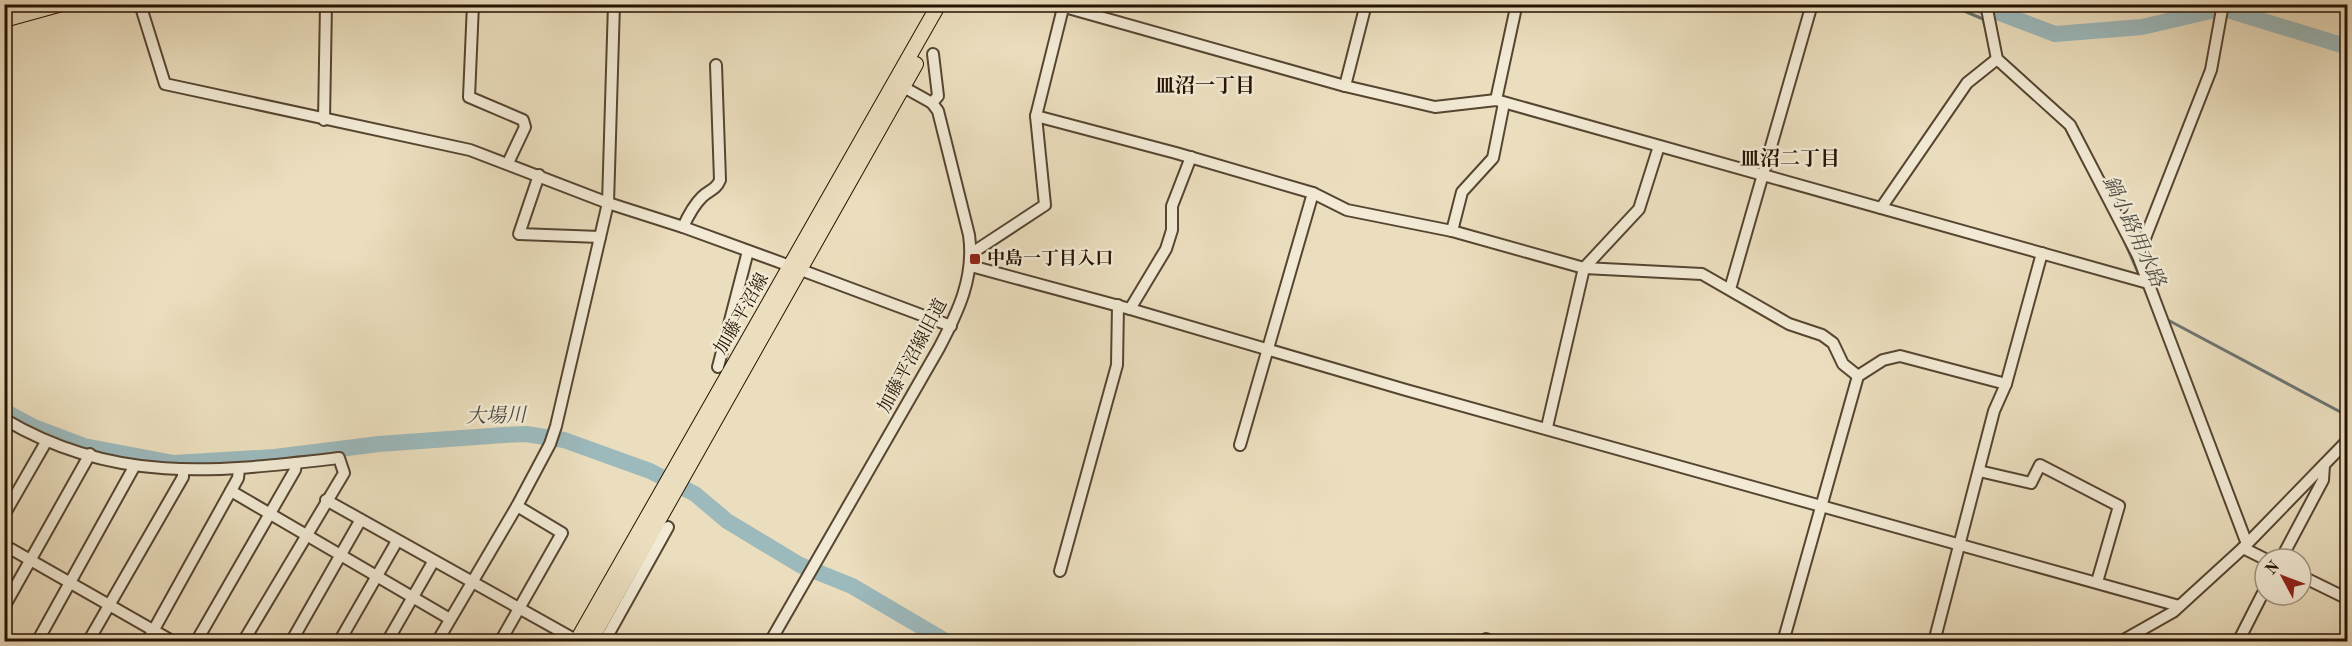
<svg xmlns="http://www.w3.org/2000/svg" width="2352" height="646" font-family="'Old Standard TT','Noto Serif JP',serif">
<rect width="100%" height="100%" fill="#ebdebe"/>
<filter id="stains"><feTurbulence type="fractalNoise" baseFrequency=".00333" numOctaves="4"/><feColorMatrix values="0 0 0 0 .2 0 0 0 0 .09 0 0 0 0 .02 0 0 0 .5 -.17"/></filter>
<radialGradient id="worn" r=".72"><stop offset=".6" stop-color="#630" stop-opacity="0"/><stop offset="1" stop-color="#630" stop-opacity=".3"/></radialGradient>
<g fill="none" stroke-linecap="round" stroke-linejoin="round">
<g stroke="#6c7672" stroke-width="3">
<path d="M1948,4L1983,19L1987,33"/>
<path d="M2064,125L2086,167"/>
<path d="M2126,245L2140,277"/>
<path d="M2142,283L2155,313"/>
<path d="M2166,319L2348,416"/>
</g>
<g stroke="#9cb9bc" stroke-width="16">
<path d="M1976,4L2055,34L2142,27L2215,10L2231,11L2348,47"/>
<path d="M4,411L34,427L84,446L174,463L275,457L379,444L504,435L526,434L564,440L650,471L695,494L727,521L800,565L852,586L947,642"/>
</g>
<defs>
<g id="minor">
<path d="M140,4L165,84L470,150L608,203L683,227L790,266"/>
<path d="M473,4L469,97L523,120L525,127L508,163"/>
<path d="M1054,4L1345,86L1435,107L1496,100L2148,283"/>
<path d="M1986,4L1997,59L2070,125L2138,256L2247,544"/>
<path d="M1345,86L1366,4"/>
<path d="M1496,100L1515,12"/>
<path d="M932,103L938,96L933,54"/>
<path d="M1036,116L1176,153L1313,193L1347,210L1452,231L1584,268L1702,274L1789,324L1822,335L1833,343L1843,364L1858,376"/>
<path d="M324,120L326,4"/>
<path d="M539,175L519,234L600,237"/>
<path d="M1881,208L1967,83L1997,59"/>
<path d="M683,227C688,216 694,205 702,197C709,190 716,190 720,180L716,65"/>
<path d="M1452,231L1462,192L1493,158L1504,103"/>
<path d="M972,253L1045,205L1036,116L1064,4"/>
<path d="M2138,256L2211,70L2223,4"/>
<path d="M971,266L1130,309L1406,390L2179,606"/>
<path d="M801,270L951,326"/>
<path d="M1730,289L1812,4"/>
<path d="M1130,309L1166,249L1172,230V206L1191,157"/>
<path d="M718,367L748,251"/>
<path d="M4,419C115,485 217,472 339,458L344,473L243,642"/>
<path d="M1547,427L1584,268L1639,209L1659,146"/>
<path d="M1240,445L1313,193"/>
<path d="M1979,471L2031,483L2040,465L2119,506L2097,582"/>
<path d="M231,491L450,619"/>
<path d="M326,500L576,640"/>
<path d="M4,515L46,442"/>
<path d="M4,545L174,642"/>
<path d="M2243,548L2265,559"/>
<path d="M2281,559L2323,480L2324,465"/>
<path d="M1060,571L1117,365L1118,305"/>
<path d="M2301,576L2348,599"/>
<path d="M4,607L90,454"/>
<path d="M1486,639L1494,642"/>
<path d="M37,642L134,467"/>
<path d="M88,642L183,477V471"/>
<path d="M147,642L238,478L239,469"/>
<path d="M196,642L295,470L296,463"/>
<path d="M291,642L360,521"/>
<path d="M339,642L397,541"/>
<path d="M387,642L433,562"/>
<path d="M437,642L517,506L550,444L556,426L608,203L614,4"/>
<path d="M500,642L562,533L517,506"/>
<path d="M604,642L668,527"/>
<path d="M770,642L939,348C958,312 975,277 969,235L938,111L932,103L898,84"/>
<path d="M1783,642L1858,376L1883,360L1900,356L2006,384"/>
<path d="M1934,642L1994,411L2006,384L2042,253"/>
<path d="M2120,642L2173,612L2243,548L2348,440"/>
<path d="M2238,642L2265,589"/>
</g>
<g id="major">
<path d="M4,20L62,4"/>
<path d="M576,642L939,4"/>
<path d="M590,642L916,64"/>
</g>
</defs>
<use href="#minor" stroke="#564531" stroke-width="14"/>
<use href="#major" stroke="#241202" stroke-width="16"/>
<use href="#minor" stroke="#f2ead5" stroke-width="10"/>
<use href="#major" stroke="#ebdebe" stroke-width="14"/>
</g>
<rect fill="#8f2418" stroke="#f2ead5" stroke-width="2" x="969" y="253" width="12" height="12" rx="3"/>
<g text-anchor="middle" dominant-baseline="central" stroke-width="5" stroke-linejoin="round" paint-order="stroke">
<g font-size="18" font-weight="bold" fill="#241202" stroke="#f2ead5" text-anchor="start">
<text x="987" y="259">中島一丁目入口</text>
</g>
<g font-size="18" fill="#241202" stroke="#f2ead5">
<text transform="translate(742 314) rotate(-60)">加藤平沼線</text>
<text transform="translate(913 356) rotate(-62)">加藤平沼線旧道</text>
</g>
<g font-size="20" font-weight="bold" fill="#241202" stroke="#f2ead5">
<text x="1205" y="87">皿沼一丁目</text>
<text x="1790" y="160">皿沼二丁目</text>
</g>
<g font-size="20" font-style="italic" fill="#4e4c43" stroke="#f2ead5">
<text transform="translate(2133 232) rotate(65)">鍋小路用水路</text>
<text transform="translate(496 417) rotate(-1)">大場川</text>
</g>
</g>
<rect width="2352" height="646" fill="none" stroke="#ebdebe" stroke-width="24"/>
<rect x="6" y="6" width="2340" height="634" fill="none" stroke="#241202" stroke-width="3"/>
<rect x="12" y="12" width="2328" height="622" fill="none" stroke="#241202" stroke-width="1.5"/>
<g transform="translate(2283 577) rotate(311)"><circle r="28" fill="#f2ead5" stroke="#a09481" stroke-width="1.5"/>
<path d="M0-4.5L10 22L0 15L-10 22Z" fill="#8f2418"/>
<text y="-9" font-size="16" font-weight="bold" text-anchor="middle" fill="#241202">N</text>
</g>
<rect width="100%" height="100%" filter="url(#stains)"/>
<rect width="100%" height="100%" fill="url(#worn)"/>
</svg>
